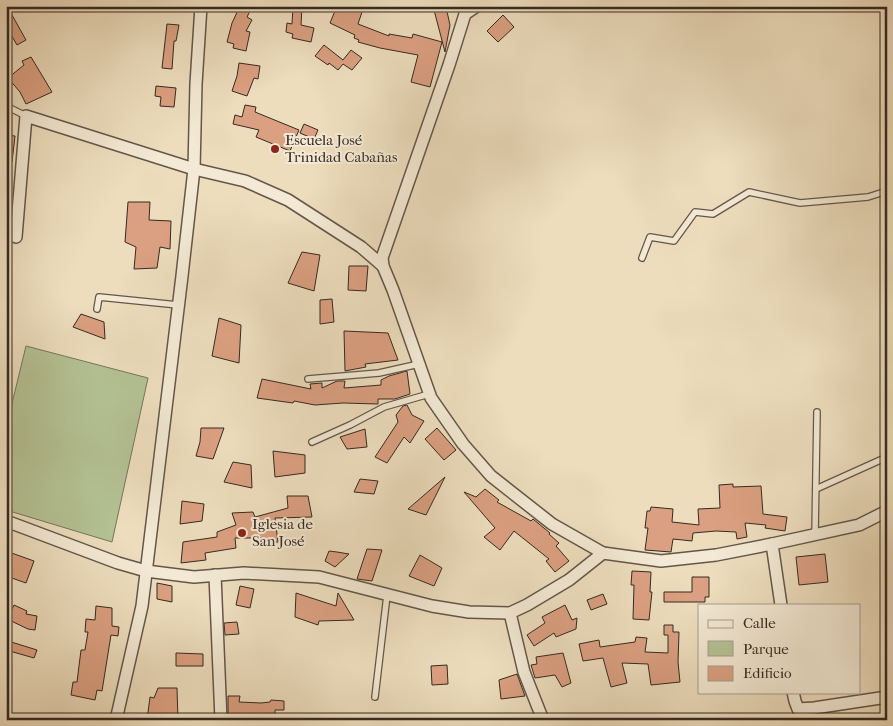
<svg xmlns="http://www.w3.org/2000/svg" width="893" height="726" font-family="'IM FELL French Canon',serif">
<rect width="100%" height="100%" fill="#edddbd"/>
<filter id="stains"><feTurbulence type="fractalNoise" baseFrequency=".004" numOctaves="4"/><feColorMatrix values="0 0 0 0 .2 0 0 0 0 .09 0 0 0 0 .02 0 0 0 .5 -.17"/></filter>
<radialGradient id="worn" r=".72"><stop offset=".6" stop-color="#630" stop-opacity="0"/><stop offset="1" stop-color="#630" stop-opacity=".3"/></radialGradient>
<path fill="#b4c294" stroke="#74765c" d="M26,346L148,378L112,542L6,510V428Z"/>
<g fill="#dba081" stroke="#352a23">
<path d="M7,6L26,40L17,45L6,26Z"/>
<path d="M240,6L250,11L247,17L252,20L246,31L250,32L246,51L233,48L234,44L227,42L232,23Z"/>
<path d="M293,6H302L301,25L314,28L311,42L292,38L293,34L286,32L287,23L292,24Z"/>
<path d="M337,6H364L358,24L389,36V34L412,38L413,34L442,42L430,87L411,82L418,55L380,48L358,42L359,40L354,38L355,35L330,23Z"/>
<path d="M446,7L450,25L445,52L434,10Z"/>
<path d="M503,15L514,27L498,42L487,31Z"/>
<path d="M167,24L179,25L176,41H174L172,69L162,68Z"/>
<path d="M324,45L343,60L351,50L362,58L352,70L343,64L338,70L329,63L328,65L315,56Z"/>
<path d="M31,57L52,92L26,104L20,92L8,78L24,65L22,61Z"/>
<path d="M239,63L260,66L258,79L254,78L247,96L232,91L237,76Z"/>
<path d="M156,86L176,88L174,107L160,106L161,97L155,96Z"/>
<path d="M245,105L256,107L255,112L299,130L290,151L256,137L259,130L233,124L235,115L242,117Z"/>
<path d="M304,124L318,130L314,139L300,133Z"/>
<path d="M6,135L15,136L12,162L6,161Z"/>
<path d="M128,202H150L149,220L171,221L170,249L160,247L157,268L134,269L136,247L125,242Z"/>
<path d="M302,252L320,255L314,291L288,283Z"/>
<path d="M349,266H368L366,291L348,290Z"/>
<path d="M332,299L334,322L320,324V300Z"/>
<path d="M81,314L104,322L105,339L73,327Z"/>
<path d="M219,318L241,325L239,363L212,356Z"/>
<path d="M344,331L388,333L398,360L365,364L366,367L345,371Z"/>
<path d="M407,371L410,394L395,399H378V404L343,403L315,405L294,401L293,403L257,398L262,379L311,389L310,384L322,383V388L337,381H345L344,388L381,385V380L389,376Z"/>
<path d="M407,405L412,415L424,421L410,443L404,437L387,463L375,457L398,422L396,415L403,406Z"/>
<path d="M201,428H224L213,459L196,456L200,442Z"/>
<path d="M437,428L456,450L444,460L425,439Z"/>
<path d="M365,429L367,447L347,449L340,437Z"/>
<path d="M273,451L305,455V473L275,477Z"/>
<path d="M233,462L251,465L252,488L224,482Z"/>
<path d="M445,477L426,515L408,509Z"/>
<path d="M360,479L378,481L374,494L354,492Z"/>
<path d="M733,484V487L761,486L763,514L787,517L785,531L765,528L766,525L745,523L747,537L737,539L736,532L716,531L693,533L692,541L673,539L671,552L645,550L648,528H645L647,511H650L651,507L673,509L672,522L699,525L698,509L720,508L719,485Z"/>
<path d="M485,489L499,500L497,502L531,521L533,519L550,533L549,534L559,543L556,546L569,561L555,572L546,561L549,559L514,531L500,550L484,537L495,528L464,492L476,497Z"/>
<path d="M287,496H308L312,517L275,518L278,542L263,543V538H235L236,548L205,553L206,560L181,563L183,542L217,537V532L236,525L232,513L253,512L255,517L288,508Z"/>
<path d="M182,501L204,504L202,521L180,524Z"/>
<path d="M367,549L382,550L372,581L357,579Z"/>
<path d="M6,551L34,561L26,583L6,576Z"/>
<path d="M329,551L337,552L349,554L335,567L325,561Z"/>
<path d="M825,554L828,582L799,585L796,557Z"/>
<path d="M420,555L442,568L434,586L409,576Z"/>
<path d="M632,571L651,572L650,592H652L649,620L633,619L634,585H631Z"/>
<path d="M692,577H709V597H705V602H664V592H692Z"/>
<path d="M157,583L172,586V602L157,599Z"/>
<path d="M240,586L254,589L250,608L236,605Z"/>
<path d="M296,593L336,606L338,593L354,620L319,621L318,625L295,617Z"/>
<path d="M603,594L607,604L591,610L587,600Z"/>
<path d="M14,605L27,611L26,614L37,616L35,630L28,629L7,619Z"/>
<path d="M565,605L572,620L577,618L576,629L556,637L554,633L534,646L527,635L545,623L542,617Z"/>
<path d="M96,606L112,608V626L119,627L118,636L111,635L102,691L97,690L95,700L71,695L73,682H77L81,650H85L88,632H85L86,619L95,620Z"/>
<path d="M237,622L239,634L225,635L224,623Z"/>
<path d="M664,625H673V632H679L678,662L680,682L651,685L648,664L622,663L627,683L611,687L603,658L583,661L579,644L599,640L600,647L635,642L636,637L647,638L645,652L668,653V635H664Z"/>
<path d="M8,641L37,650L34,658L6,650Z"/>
<path d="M176,653L203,654V666H176Z"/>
<path d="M563,653L571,683L562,687L555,675L535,678L531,665L537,664L536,657Z"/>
<path d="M447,665L448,684L432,685L431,666Z"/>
<path d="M517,674L525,696L501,699L499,680Z"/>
<path d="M158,688H177L178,720H147L150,697L154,698Z"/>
<path d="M228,696H240L239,702L261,703L270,702L271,700L284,701V710H275V720H228Z"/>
</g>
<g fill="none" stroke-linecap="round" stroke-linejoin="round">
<defs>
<g id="lane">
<path d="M6,106L26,116"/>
<path d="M642,258L650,237L674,241L695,212L713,214L749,192L800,203L868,197L887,191"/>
<path d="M97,309L99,297L178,305"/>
<path d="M308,379L379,373L419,364"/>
<path d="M312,442L350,425L384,407L429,394"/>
<path d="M816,489L887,457"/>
<path d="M815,535L817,412"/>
<path d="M375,697L387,595"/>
</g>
<g id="street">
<path d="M477,6L465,14L449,65L382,258L383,266L393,290L431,398L463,444L491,476L552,524L603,553L661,561L716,555L772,544L859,525L887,511"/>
<path d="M16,237L26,116L194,169L245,181L288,200L361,247L383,266"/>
<path d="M6,521L118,563L146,571L194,577L244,573L319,577L432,606L469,612L510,613L527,605L569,580L603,553"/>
<path d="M772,544L781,605"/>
<path d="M215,575L221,720"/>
<path d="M510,613L524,672L543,720"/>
<path d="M793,692L795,701L798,709L814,708L887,697"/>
<path d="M116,720L142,606L182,276L194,169L196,84L201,6"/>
</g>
</defs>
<use href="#lane" stroke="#63574a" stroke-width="8"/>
<use href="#street" stroke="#63574a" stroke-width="14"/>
<use href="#lane" stroke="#f3e9d4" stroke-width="5.5"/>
<use href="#street" stroke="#f3e9d4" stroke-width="11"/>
</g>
<g fill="#8f2418" stroke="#f3e9d4" stroke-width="2">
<circle cx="275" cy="149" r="5"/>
<circle cx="242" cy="533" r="5"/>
</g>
<g text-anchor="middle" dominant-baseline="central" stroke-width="4" stroke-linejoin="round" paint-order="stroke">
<g font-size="15" fill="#352a23" stroke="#f3e9d4" text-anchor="start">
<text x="285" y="140">Escuela José<tspan x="285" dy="17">Trinidad Cabañas</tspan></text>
<text x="252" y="524">Iglesia de<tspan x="252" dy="17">San José</tspan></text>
</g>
</g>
<rect width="893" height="726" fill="none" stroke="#edddbd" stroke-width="25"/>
<rect x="8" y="8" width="878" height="711" fill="none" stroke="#352a23" stroke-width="2.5"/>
<rect x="12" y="12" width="868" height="701" fill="none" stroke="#352a23"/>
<rect x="698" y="604" width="162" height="90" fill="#f3e9d4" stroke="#a79d8d"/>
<rect x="708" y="620" width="25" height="8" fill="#f3e9d4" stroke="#a79d8d"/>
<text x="743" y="628" font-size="15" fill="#352a23">Calle</text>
<rect x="708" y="641" width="25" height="15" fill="#b4c294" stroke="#a79d8d"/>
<text x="743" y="654" font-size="15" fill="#352a23">Parque</text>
<rect x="708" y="666" width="25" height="15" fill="#dba081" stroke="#a79d8d"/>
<text x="743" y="678" font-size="15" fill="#352a23">Edificio</text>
<rect width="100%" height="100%" filter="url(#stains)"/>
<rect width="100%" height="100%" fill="url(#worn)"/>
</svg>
